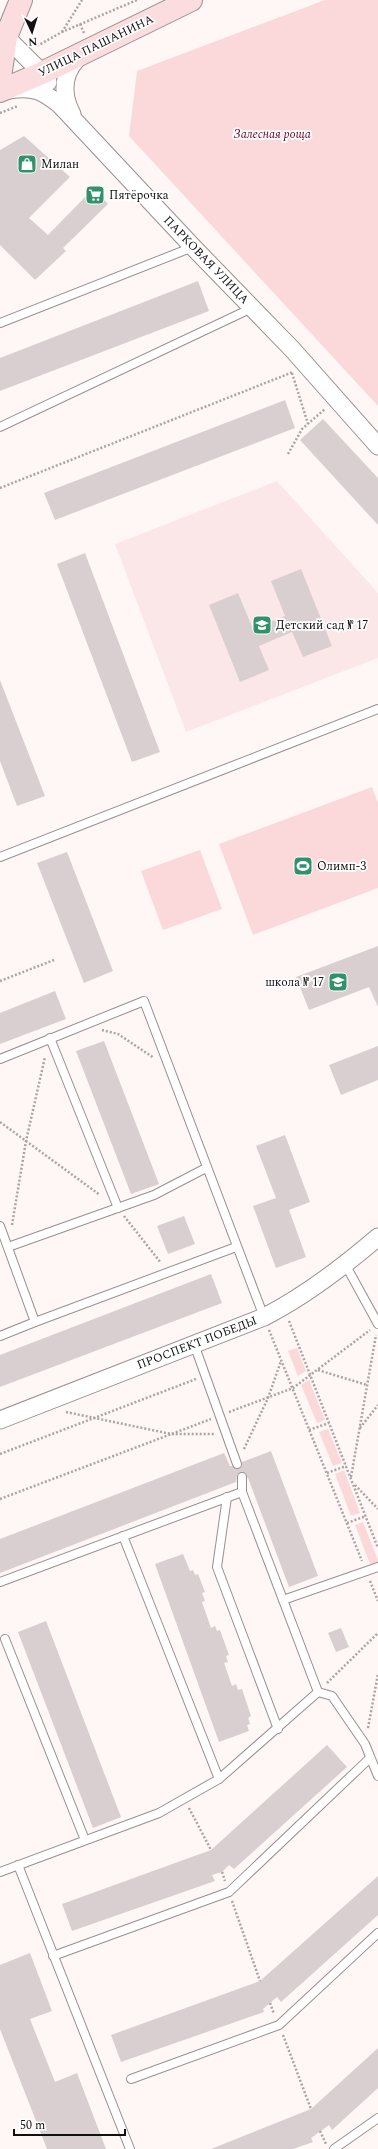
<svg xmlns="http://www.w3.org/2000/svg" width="378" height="2149" font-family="Spectral,serif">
<rect width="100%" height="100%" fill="#fff6f6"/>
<path fill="#fce7e8" d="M277,481L378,593V658L186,732L115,544Z"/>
<g fill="#fbd9db">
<path d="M325,0H378V406L129,136L137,71Z"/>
<path d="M372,787L378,803V888L253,935L219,844Z"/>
<path d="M200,850L222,909L163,930L141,871Z"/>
<path d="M297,1348L306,1371L298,1376L288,1351Z"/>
<path d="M309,1380L325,1420L317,1423L301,1385Z"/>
<path d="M328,1429L342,1463L333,1466L319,1432Z"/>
<path d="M344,1470L360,1513L351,1516L335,1474Z"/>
<path d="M363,1522L378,1560V1562L370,1564L355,1525Z"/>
</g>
<g fill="#dacfd0">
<path d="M24,136L70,177L29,218L48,235L94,188L108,204L63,248L66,251L35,280L0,245V150Z"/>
<path d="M198,281L209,311L0,391V358Z"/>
<path d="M285,400L295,428L55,520L44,493Z"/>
<path d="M323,419L378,478V525L300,440Z"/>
<path d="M85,553L160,752L132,762L57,564Z"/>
<path d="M301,569L332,646L303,657L292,632L259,646L269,670L240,682L209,605L238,593L253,629L285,616L271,581Z"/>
<path d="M0,680L45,796L17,806L0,761Z"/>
<path d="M67,852L113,971L84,983L37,863Z"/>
<path d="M378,946V1007L369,987L309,1010L296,977Z"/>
<path d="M55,991L66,1019L0,1044V1013Z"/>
<path d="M104,1041L159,1184L131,1194L76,1051Z"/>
<path d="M378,1046V1080L341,1095L329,1065Z"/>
<path d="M285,1135L310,1202L289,1210L306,1257L276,1268L253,1206L276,1198L256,1146Z"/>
<path d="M184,1216L195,1244L168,1254L157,1226Z"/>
<path d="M211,1274L222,1303L0,1387V1355Z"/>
<path d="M271,1451L318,1576L289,1587L248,1478L242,1472L237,1475L236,1482L0,1573V1539L224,1453L230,1466H232L236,1469L241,1467L242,1462Z"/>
<path d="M183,1554L190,1571L193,1570L195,1575L198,1574L205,1592L202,1593L205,1601L202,1602L211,1628L215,1626L217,1631L220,1630L229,1655L226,1656L228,1662L224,1663L232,1686L236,1684L238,1690L242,1689L251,1716L248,1718L250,1724L247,1725L249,1731L219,1742L155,1564Z"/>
<path d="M46,1621L121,1817L93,1828L18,1632Z"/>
<path d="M341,1628L349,1647L336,1652L328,1633Z"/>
<path d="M327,1745L347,1767L234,1869L229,1865L222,1872L212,1875L215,1881L72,1931L62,1904L211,1850Z"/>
<path d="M378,1876V1915L281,2002L277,1997L263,2009L264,2012L121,2062L111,2035L260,1981Z"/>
<path d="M30,1953L52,2011L30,2019L55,2082L77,2073L106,2149H47L0,2029V1965Z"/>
<path d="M378,2048V2088L332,2130L329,2125L311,2138L313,2142L293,2149H211L311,2109Z"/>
</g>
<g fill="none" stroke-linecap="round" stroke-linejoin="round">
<defs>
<g id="lane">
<path d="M0,323L193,247"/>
<path d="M0,427L252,308"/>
<path d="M0,857L378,709"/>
<path d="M50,1038L118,1208"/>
<path d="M0,1059L144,1001L264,1317"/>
<path d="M0,1226L35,1322L236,1247"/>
<path d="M8,1247L154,1195L206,1168"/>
<path d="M345,1264L378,1324"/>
<path d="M0,1336L35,1322"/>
<path d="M194,1344L237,1464"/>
<path d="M242,1477V1492"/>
<path d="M227,1497L217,1567L278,1729"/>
<path d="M123,1536L219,1779"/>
<path d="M0,1582L242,1492L318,1692L219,1779L159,1813L0,1872"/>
<path d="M283,1600L378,1567"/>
<path d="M5,1639L85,1840"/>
<path d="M318,1692L332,1696L365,1744L378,1776"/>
<path d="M18,1865L130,2149"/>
<path d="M53,1956L229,1892L370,1758"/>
<path d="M131,2079L279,2025L378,1933"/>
<path d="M334,2149L378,2118"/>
</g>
<g id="street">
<path d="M0,31L42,73L48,82"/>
<path d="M10,90C33,86 43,91 60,105L193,247L292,349L378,446"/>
<path d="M72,114C60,92 63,69 83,54"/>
<path d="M0,1420L264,1317C305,1296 343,1267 378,1237"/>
</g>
<g id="secondary">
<path d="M0,77L6,37L21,0"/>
<path d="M0,91L42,73L191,0"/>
</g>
</defs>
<use href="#lane" stroke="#9a8f90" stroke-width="10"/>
<use href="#street" stroke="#9a8f90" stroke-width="19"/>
<use href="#secondary" stroke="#9a8f90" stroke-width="24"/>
<g stroke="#aba4a4" stroke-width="2.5" stroke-dasharray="2 2" stroke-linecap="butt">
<path d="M80,24L84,33"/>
<path d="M62,32L82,0"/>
<path d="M37,46L62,32L137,0"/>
<path d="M0,113L18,106"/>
<path d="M292,373L308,424"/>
<path d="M288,454L302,429L325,409"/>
<path d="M0,488L293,372"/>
<path d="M0,981L54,960"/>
<path d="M102,1030L118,1034L154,1058"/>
<path d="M0,1122L100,1195"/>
<path d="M124,1216L161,1263"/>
<path d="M12,1225L26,1141L45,1057"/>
<path d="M289,1321L378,1548"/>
<path d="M269,1330L362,1561"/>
<path d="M318,1370L367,1385"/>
<path d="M66,1412L171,1434H214"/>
<path d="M229,1412L293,1388L370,1330"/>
<path d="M360,1428L378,1405"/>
<path d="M309,1430L329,1423"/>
<path d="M244,1449L268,1398L281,1361"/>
<path d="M0,1454L196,1379"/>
<path d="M327,1473L346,1466"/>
<path d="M351,1477L376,1335"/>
<path d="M355,1485L378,1509"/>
<path d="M0,1499L211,1419"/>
<path d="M347,1523L366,1516"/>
<path d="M370,1581L378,1601"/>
<path d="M327,1683L378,1633"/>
<path d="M368,1728L378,1674"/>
<path d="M189,1808L211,1850"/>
<path d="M222,1872L225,1881"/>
<path d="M232,1901L260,1981"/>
<path d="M270,2003L274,2014"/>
<path d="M283,2035L311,2109"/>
<path d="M320,2131L326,2144"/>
</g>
<use href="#lane" stroke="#fff" stroke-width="8"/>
<use href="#street" stroke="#fff" stroke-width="17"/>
<use href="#secondary" stroke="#fbdcdf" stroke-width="22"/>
</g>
<defs>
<symbol id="shop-square" viewBox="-11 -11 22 22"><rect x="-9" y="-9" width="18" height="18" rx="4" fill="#30916b" stroke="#fff"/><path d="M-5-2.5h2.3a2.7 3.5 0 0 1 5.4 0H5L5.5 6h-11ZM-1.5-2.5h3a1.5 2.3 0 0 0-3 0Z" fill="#fff"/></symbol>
<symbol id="supermarket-square" viewBox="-11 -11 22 22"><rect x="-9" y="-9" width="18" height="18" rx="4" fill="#30916b" stroke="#fff"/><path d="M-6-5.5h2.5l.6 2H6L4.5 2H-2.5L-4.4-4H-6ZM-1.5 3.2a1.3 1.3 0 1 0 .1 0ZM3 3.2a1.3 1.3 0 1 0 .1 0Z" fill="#fff"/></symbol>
<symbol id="school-square" viewBox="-11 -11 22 22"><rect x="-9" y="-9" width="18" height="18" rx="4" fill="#30916b" stroke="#fff"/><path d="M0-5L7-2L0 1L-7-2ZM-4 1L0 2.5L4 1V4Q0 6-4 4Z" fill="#fff"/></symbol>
<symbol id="stadium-square" viewBox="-11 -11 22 22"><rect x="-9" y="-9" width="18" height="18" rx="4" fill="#30916b" stroke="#fff"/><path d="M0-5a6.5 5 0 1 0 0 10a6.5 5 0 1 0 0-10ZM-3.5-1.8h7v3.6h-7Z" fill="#fff"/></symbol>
</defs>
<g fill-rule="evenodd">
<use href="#shop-square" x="16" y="153" width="22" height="22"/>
<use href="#supermarket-square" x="84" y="184" width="22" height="22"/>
<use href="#school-square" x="251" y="614" width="22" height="22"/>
<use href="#stadium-square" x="292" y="855" width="22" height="22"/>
<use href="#school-square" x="327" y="971" width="22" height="22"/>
</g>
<g text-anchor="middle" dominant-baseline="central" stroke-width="3.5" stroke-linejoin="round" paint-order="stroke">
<g font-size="12" fill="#131010" stroke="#fff">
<text transform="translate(96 46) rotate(-26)">УЛИЦА ПАШАНИНА</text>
<text transform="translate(206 260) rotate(46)">ПАРКОВАЯ УЛИЦА</text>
<text transform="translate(197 1343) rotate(-21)">ПРОСПЕКТ ПОБЕДЫ</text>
</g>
<g font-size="12" font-style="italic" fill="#650320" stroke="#fff">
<text x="272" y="134">Залесная роща</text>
</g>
<g font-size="12" fill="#131010" stroke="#fff" text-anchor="start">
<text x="41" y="164">Милан</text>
<text x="109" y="195">Пятёрочка</text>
<text x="276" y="625">Детский сад № 17</text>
<text x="317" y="866">Олимп-3</text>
<text x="324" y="982" text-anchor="end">школа № 17</text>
</g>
</g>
<g transform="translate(32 32) rotate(176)" stroke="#ffffff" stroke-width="3" paint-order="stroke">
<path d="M0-3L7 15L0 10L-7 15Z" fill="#131010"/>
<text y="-6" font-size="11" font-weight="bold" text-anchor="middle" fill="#131010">N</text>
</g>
<path d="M14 2129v6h111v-6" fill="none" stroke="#131010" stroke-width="2"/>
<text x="20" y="2129" font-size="12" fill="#131010" stroke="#ffffff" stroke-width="3" paint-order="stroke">50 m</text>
</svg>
